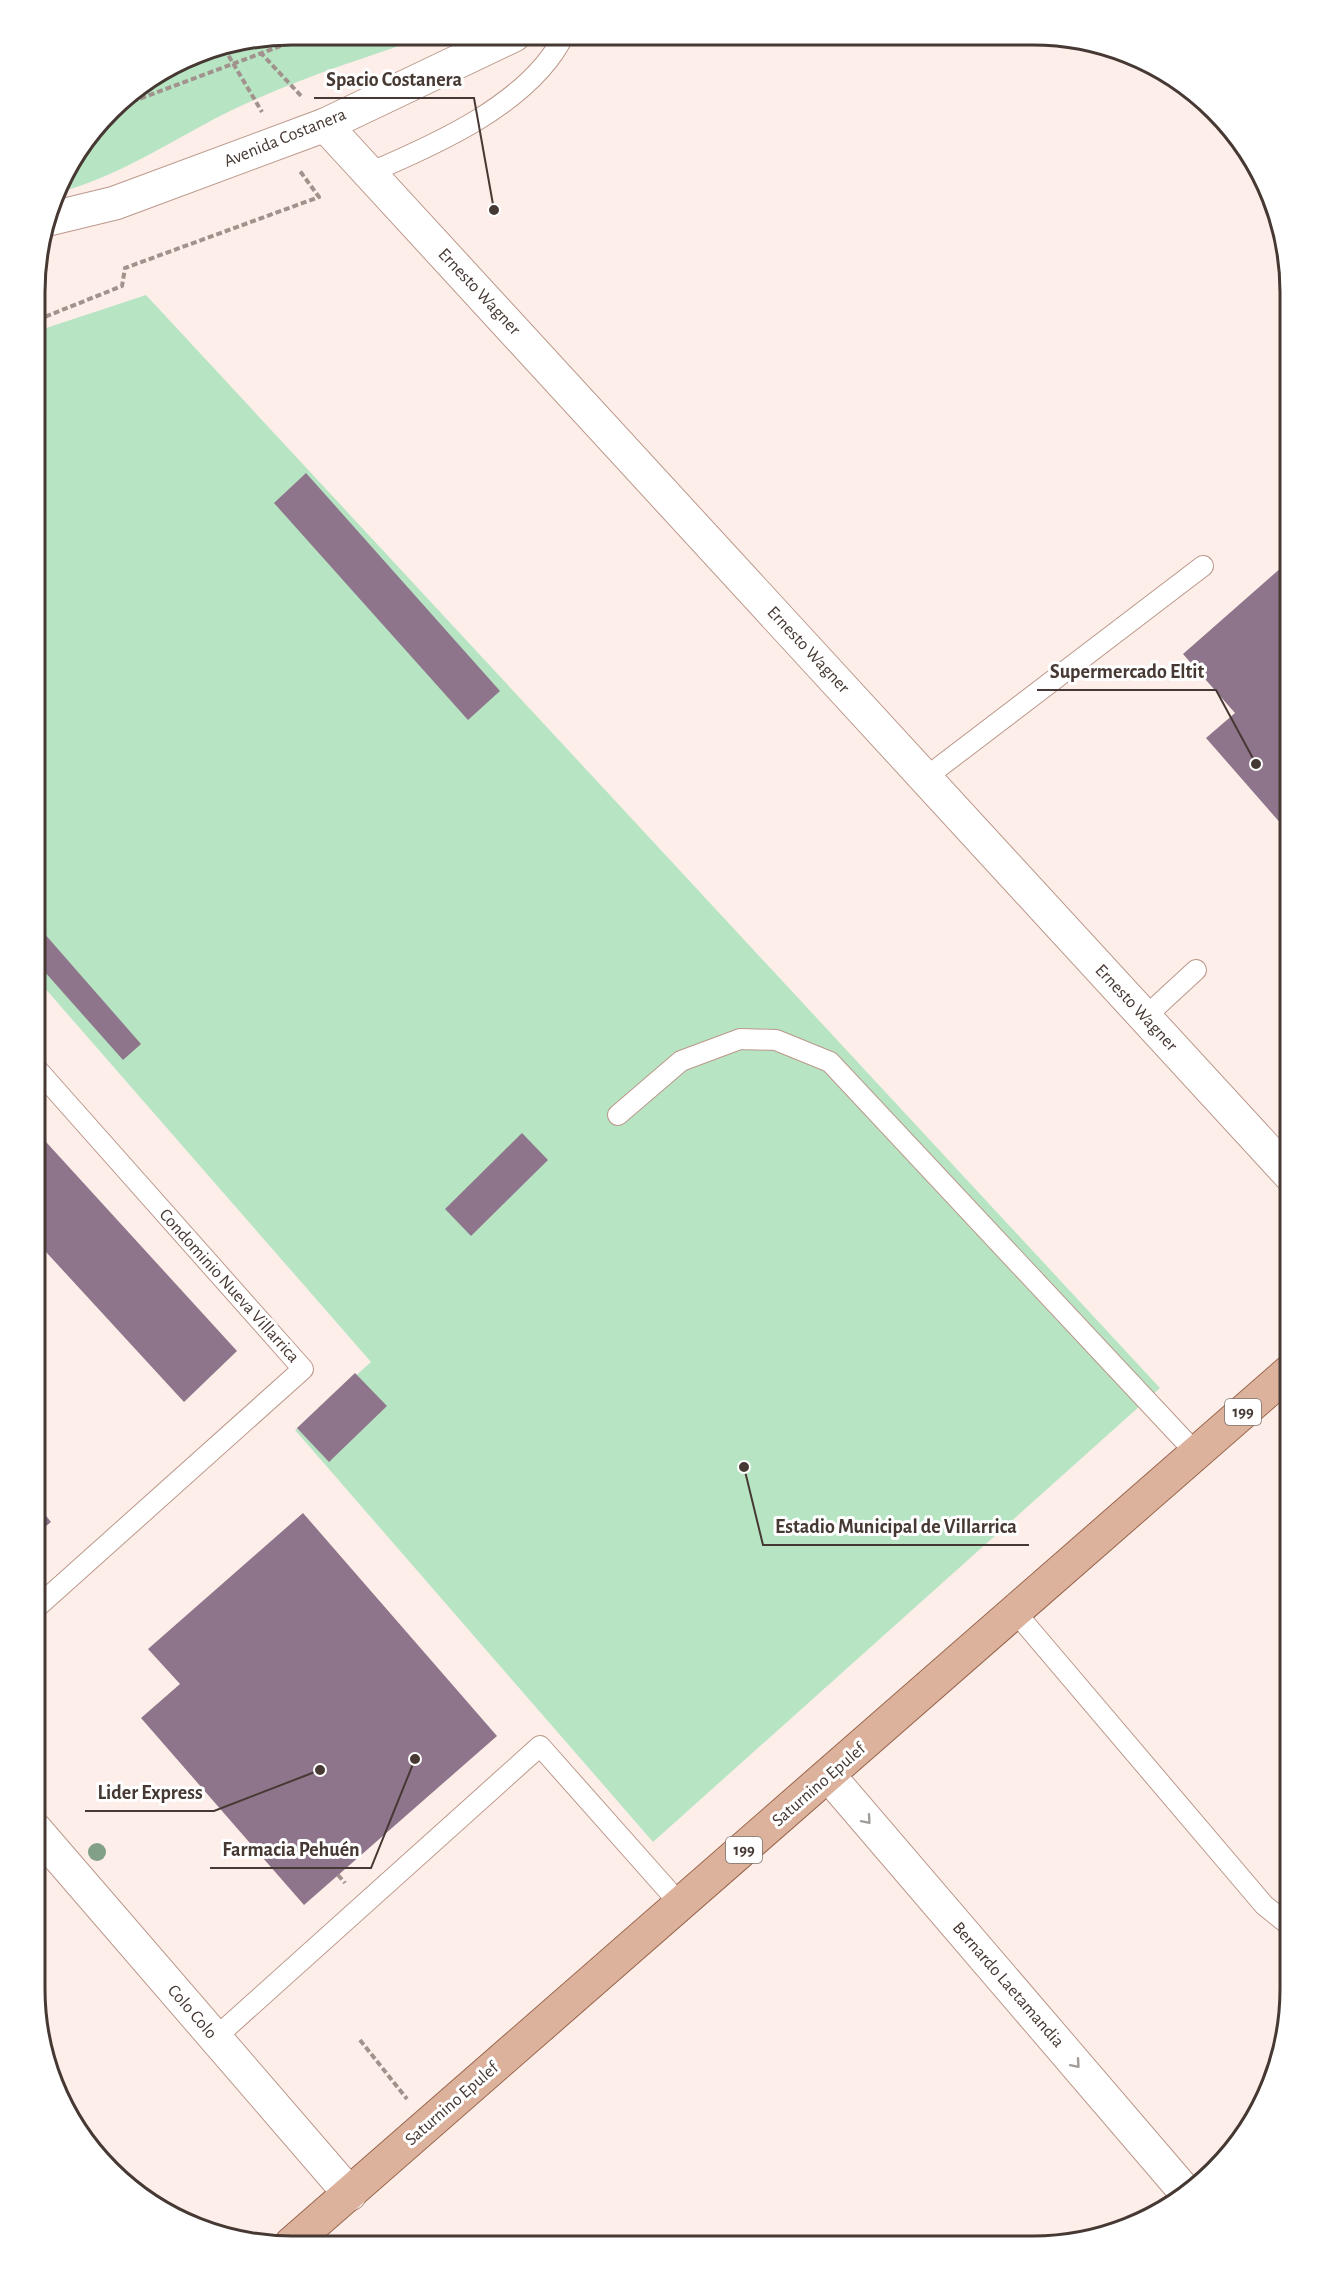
<svg xmlns="http://www.w3.org/2000/svg" width="1325" height="2281" font-family="'Alegreya Sans',sans-serif">
<rect width="100%" height="100%" fill="#feeee9"/>
<g fill="#b7e5c4">
<path d="M292,35H432C361,59 290,81 222,115C168,143 117,177 57,193L61,178L122,99L193,54Z"/>
<path d="M146,295L1160,1388L653,1842L295,1430L371,1362L36,978L37,331Z"/>
</g>
<g fill="#8f758c">
<path d="M306,473L500,691L468,720L274,503Z"/>
<path d="M1290,560V834L1206,738L1235,713L1183,654Z"/>
<path d="M36,924L141,1044L123,1060L36,962Z"/>
<path d="M36,1131L237,1351L184,1402L35,1240Z"/>
<path d="M522,1133L548,1160L471,1236L445,1209Z"/>
<path d="M355,1373L387,1406L329,1462L297,1428Z"/>
<path d="M35,1502L51,1522L35,1535Z"/>
<path d="M303,1513L497,1736L304,1905L141,1718L180,1684L148,1649Z"/>
</g>
<g fill="none" stroke-linecap="round" stroke-linejoin="round">
<defs>
<g id="service">
<path d="M369,173C435,145 531,103 564,35"/>
<path d="M925,778L1203,566"/>
<path d="M1145,1017L1196,970"/>
<path d="M618,1115L681,1061L740,1039L776,1040L830,1062L1195,1452"/>
<path d="M35,1609L303,1369L36,1068"/>
<path d="M1016,1613L1264,1905L1290,1926"/>
<path d="M215,2038L540,1746L681,1905"/>
</g>
<g id="minor">
<path d="M325,125L1290,1175"/>
<path d="M829,1776L1188,2195"/>
</g>
<path id="tertiary" d="M35,1829L350,2194"/>
<path id="secondary" d="M49,219L115,203L325,125L514,35"/>
<path id="primary" d="M291,2244L1290,1371"/>
</defs>
<use href="#service" stroke="#bb988b" stroke-width="22"/>
<use href="#minor" stroke="#bb988b" stroke-width="35"/>
<use href="#tertiary" stroke="#bb988b" stroke-width="35"/>
<use href="#secondary" stroke="#bb988b" stroke-width="35"/>
<use href="#primary" stroke="#98664d" stroke-width="35"/>
<g stroke="#a1928d" stroke-width="4" stroke-dasharray="6 3" stroke-linecap="butt">
<path d="M224,48L262,112"/>
<path d="M260,52L303,98"/>
<path d="M115,108L310,35"/>
<path d="M37,316L42,318L122,286L125,268L319,197L300,171"/>
<path d="M338,1875L345,1883"/>
<path d="M360,2040L407,2099"/>
</g>
<use href="#service" stroke="#fff" stroke-width="20"/>
<use href="#minor" stroke="#fff" stroke-width="33"/>
<use href="#tertiary" stroke="#fff" stroke-width="33"/>
<use href="#secondary" stroke="#fff" stroke-width="33"/>
<use href="#primary" stroke="#dcb29d" stroke-width="33"/>
</g>
<circle fill="#82a087" cx="97" cy="1852" r="9"/>
<defs><path id="oneway-chevron" d="M-2-3.5L2.5 0L-2 3.5" fill="none" stroke-width="1.6" stroke-linecap="round" stroke-linejoin="round" transform="scale(1.5)"/></defs>
<g stroke="#a29c98">
<use href="#oneway-chevron" transform="translate(867 1820) rotate(49)"/>
<use href="#oneway-chevron" transform="translate(1076 2064) rotate(49)"/>
</g>
<g text-anchor="middle" dominant-baseline="central" stroke-width="6" stroke-linejoin="round" paint-order="stroke">
<g fill="#fff" stroke="#7e7470" stroke-width="1.5">
<rect x="1225" y="1399" width="36" height="26" rx="4.5"/>
<rect x="726" y="1837" width="36" height="26" rx="4.5"/>
</g>
<g font-size="16" font-weight="bold" fill="#463832">
<text x="1243" y="1412">199</text>
<text x="744" y="1850">199</text>
</g>
<g font-size="18" fill="#463832" stroke="#fff">
<text transform="translate(285 138) rotate(-22)">Avenida Costanera</text>
<text transform="translate(479 292) rotate(47)">Ernesto Wagner</text>
<text transform="translate(808 650) rotate(47)">Ernesto Wagner</text>
<text transform="translate(1136 1008) rotate(47)">Ernesto Wagner</text>
<text transform="translate(229 1286) rotate(48)">Condominio Nueva Villarrica</text>
<text transform="translate(819 1785) rotate(-41)">Saturnino Epulef</text>
<text transform="translate(1008 1985) rotate(49)">Bernardo Laetamandia</text>
<text transform="translate(192 2012) rotate(49)">Colo Colo</text>
<text transform="translate(452 2104) rotate(-41)">Saturnino Epulef</text>
</g>
</g>
<path d="M0 0H1325V2281H0ZM292 45H1033A247 247 0 0 1 1280 292V1989A247 247 0 0 1 1033 2236H292A247 247 0 0 1 45 1989V292A247 247 0 0 1 292 45Z" fill="#fff" fill-rule="evenodd"/>
<path fill="none" stroke="#463832" stroke-width="3" d="M292 45H1033A247 247 0 0 1 1280 292V1989A247 247 0 0 1 1033 2236H292A247 247 0 0 1 45 1989V292A247 247 0 0 1 292 45Z"/>
<path fill="none" stroke="#463832" stroke-width="2" d="M494 210L474 98H314M1256 764L1216 690H1037M744 1467L763 1545H1029M320 1770L214 1811H85M415 1759L371 1868H210"/>
<g fill="#463832" stroke="#fff" stroke-width="2">
<circle cx="494" cy="210" r="6"/>
<circle cx="1256" cy="764" r="6"/>
<circle cx="744" cy="1467" r="6"/>
<circle cx="320" cy="1770" r="6"/>
<circle cx="415" cy="1759" r="6"/>
</g>
<g font-size="20" text-anchor="middle" font-weight="bold" fill="#463832" stroke="#fff" stroke-width="6" stroke-linejoin="round" paint-order="stroke">
<text x="394" y="86">Spacio Costanera</text>
<text x="1127" y="678">Supermercado Eltit</text>
<text x="896" y="1533">Estadio Municipal de Villarrica</text>
<text x="150" y="1799">Lider Express</text>
<text x="291" y="1856">Farmacia Pehuén</text>
</g>
</svg>
